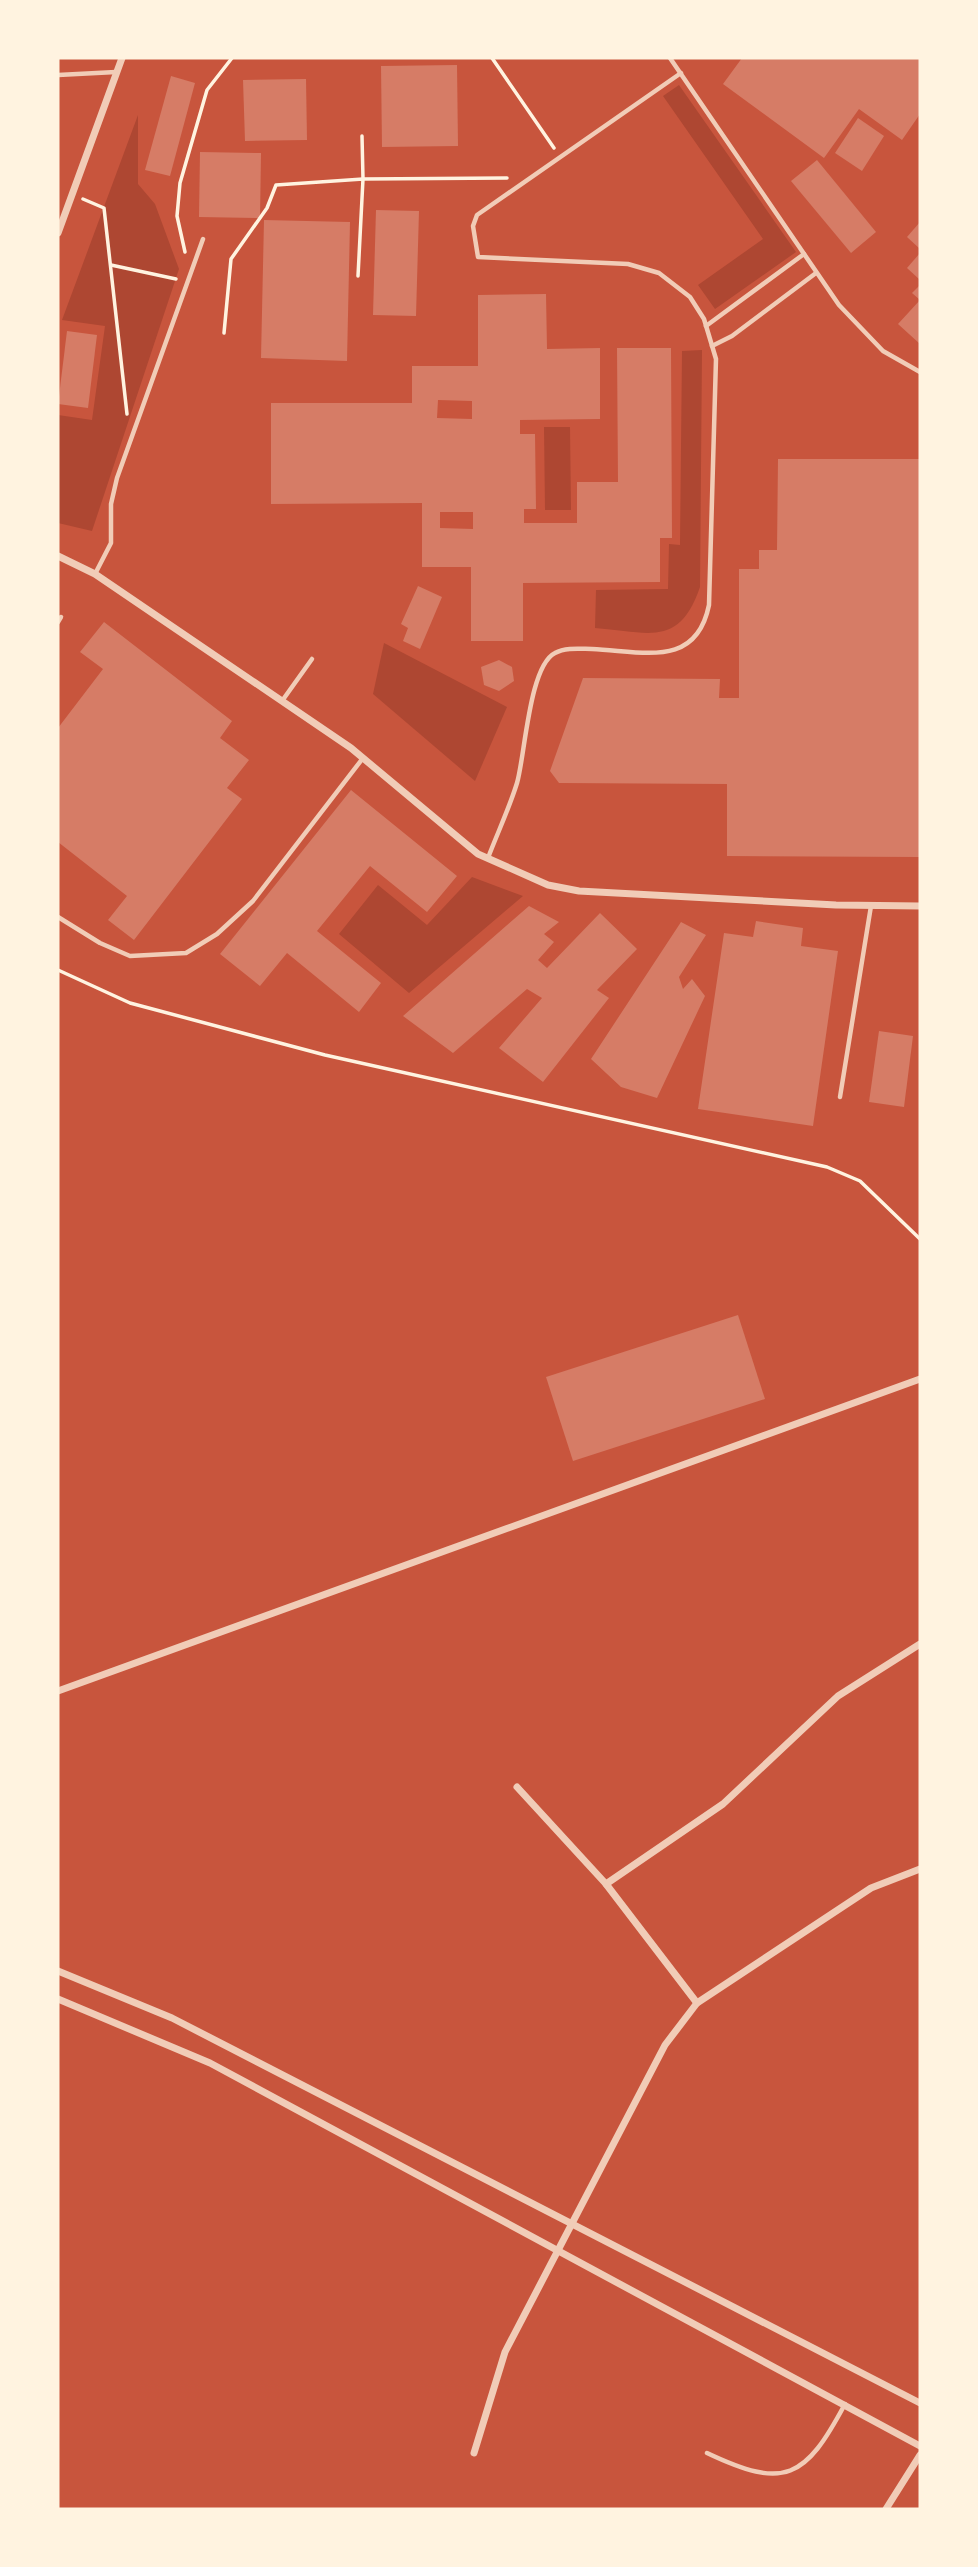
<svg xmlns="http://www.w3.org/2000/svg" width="978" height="2567" font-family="'Zilla Slab',serif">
<rect width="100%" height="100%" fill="#c8553d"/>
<g fill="#ae4732">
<path d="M679,85L796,252L715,309L698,285L763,239L663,96Z"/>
<path d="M138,115V184L155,204L179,269L92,531L58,523V415L92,420L105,326L62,320Z"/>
<path d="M702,350L700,587C679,648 649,632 595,628L596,590L668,589L669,544L680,545L682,351Z"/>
<path d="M544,427H570L571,510H545Z"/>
<path d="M384,643L507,707L475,781L373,694Z"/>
<path d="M472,877L523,896L409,993L339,934L378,885L427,925Z"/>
</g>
<g fill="#d67c66" fill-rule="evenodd">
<path d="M742,58H920V114L902,140L859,109L824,158L723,84Z"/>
<path d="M457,65L458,146L382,147L381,66Z"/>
<path d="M171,76L195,83L170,176L145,170Z"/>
<path d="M306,79L307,140L245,141L243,80Z"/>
<path d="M858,118L884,136L862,171L835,153Z"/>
<path d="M200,152L261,153L260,218L199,217Z"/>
<path d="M817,160L876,232L851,253L791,181Z"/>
<path d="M376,210L419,211L416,316L373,315Z"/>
<path d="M264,220L350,222L347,361L261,358Z"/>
<path d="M920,222V249L907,237Z"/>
<path d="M920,253V280L907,268Z"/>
<path d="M920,285V344L898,324L920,300L912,293Z"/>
<path d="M546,294L547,349L600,348V419L520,420V434H535L536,509H524V523H577V482H618L617,348H671L672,538H660V582L523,583V641H471V567H422V503L271,504V403H412V366H478V295ZM438,400L472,401V419L437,418ZM440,512H473V529L440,528Z"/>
<path d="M67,331L97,335L88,408L58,404Z"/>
<path d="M778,459H920V857L727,856V784L559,783L550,771L583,678L720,679L719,698H739V569H759V550H777Z"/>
<path d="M418,586L442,597L420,649L403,641L408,628L401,624Z"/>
<path d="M104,622L232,721L220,738L249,760L227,788L242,799L134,940L108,920L127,896L58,842V728L103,669L80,652Z"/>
<path d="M499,660L512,667L514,681L499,691L484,685L481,667Z"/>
<path d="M351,790L457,876L427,912L370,866L317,931L381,983L359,1012L287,953L260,986L220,954Z"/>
<path d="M529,906L559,922L544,934L554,942L538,960L547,968L600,913L637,949L597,990L609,998L543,1082L499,1048L542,998L527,989L453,1053L403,1016Z"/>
<path d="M756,921L803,928L801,946L838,951L813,1126L698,1109L724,933L753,937Z"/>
<path d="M681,922L706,935L679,977L683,989L692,979L705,996L657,1098L621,1087L591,1059Z"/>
<path d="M879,1031L913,1036L904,1107L869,1102Z"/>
<path d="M738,1315L765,1399L573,1461L546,1377Z"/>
</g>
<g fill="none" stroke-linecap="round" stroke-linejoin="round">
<g stroke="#fff3e0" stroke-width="3.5">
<path d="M492,58L554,148"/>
<path d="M362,136L363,179L507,178"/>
<path d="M83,199L104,208L127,414"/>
<path d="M185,252L177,216L180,183L207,90L232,58"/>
<path d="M111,265L176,279"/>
<path d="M224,333L231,259L267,208L276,185L363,179L358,276"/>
<path d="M58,970L130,1003L325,1055L827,1167L860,1181L920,1239"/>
</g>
<g stroke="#f1ccb7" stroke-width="4.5">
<path d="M670,58L839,305L883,351L920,372"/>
<path d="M58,75L116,72"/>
<path d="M706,326L804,254"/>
<path d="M712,346L732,336L816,273"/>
<path d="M95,574L111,543V504L117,478L203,239"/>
<path d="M58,622L61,617"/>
<path d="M282,701L312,659"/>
<path d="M488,858C497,834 509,809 517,783C525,756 529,666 555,653C566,647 581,649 592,649C643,651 696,669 709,605L716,359L704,319L690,297L659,273L628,264L478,257L473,226L477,215L681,73"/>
<path d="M58,917L100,943L130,956L186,953L217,934L253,901L363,758"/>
<path d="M840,1097L871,906"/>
<path d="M707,2453C785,2490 805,2479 845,2404"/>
</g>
<g stroke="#f1ccb7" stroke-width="7">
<path d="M58,233L122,58"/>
<path d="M58,556L95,574L351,748L478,854L548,885L579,891L836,905L920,906"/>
<path d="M58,1691L920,1379"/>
<path d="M517,1787L606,1884L697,2003"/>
<path d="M606,1884L723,1804L838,1696L920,1644"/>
<path d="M58,1971L172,2018L920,2403"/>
<path d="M58,1999L210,2063L920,2446"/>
<path d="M474,2453L505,2352L665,2045L697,2003L871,1888L920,1869"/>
<path d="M886,2509L920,2455"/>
</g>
</g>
<rect width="978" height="2567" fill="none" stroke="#fff3e0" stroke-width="119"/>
</svg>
